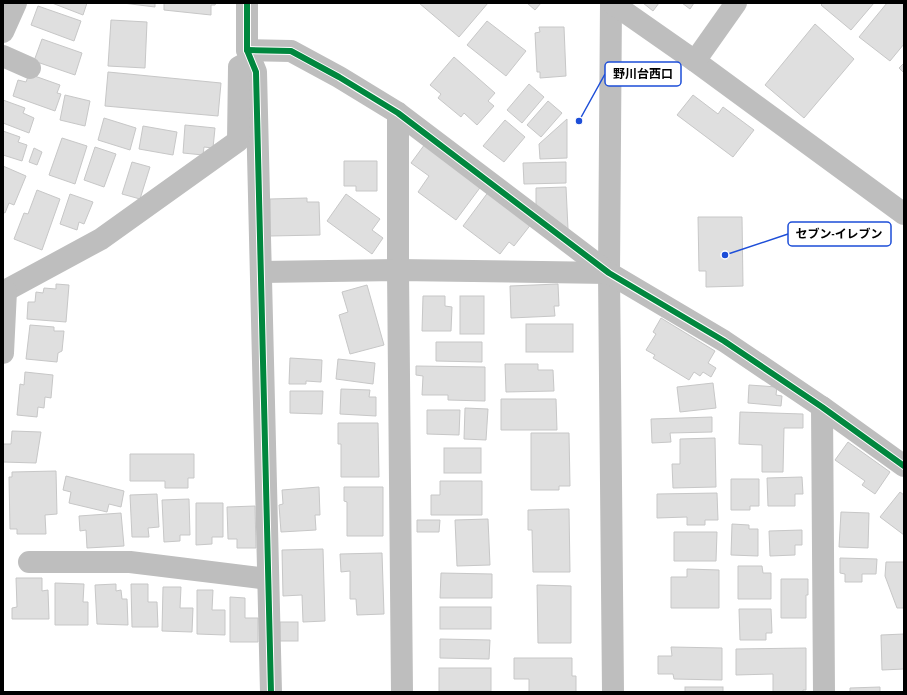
<svg xmlns="http://www.w3.org/2000/svg" width="907" height="695" font-family="'Asap Condensed','Noto Sans JP',sans-serif">
<rect width="100%" height="100%" fill="#fff"/>
<g fill="#dfdfdf" stroke="#c7c7c7">
<path d="M52,3H87L83,15Z"/>
<path d="M123,3H155V7Z"/>
<path d="M164,3H216L215,5H211V15L164,10Z"/>
<path d="M419,3H488L459,37Z"/>
<path d="M527,3H541L535,10Z"/>
<path d="M643,3H659L653,11Z"/>
<path d="M682,3H694L690,9Z"/>
<path d="M823,3H874L851,30L821,5Z"/>
<path d="M887,3H904V44L890,61L859,37Z"/>
<path d="M38,6L81,21L74,41L31,25Z"/>
<path d="M111,20L147,22L145,68L108,66Z"/>
<path d="M487,21L526,51L506,76L467,45Z"/>
<path d="M815,24L854,59L804,118L765,85Z"/>
<path d="M539,27H564L566,76L540,78V72H537L535,33L540,32Z"/>
<path d="M42,39L82,53L75,75L34,61Z"/>
<path d="M454,57L495,93L488,101L494,106L477,125L464,113L461,117L438,98L441,94L430,85Z"/>
<path d="M904,63V73L899,68Z"/>
<path d="M108,72L221,83L218,116L105,106Z"/>
<path d="M29,74L60,85L57,93L61,94L55,111L13,96L18,80L26,82Z"/>
<path d="M529,84L544,97L522,123L507,110Z"/>
<path d="M65,95L90,101L85,126L60,120Z"/>
<path d="M693,95L718,114L723,107L754,130L733,157L677,115Z"/>
<path d="M3,100L25,108L23,113L34,118L29,133L3,123Z"/>
<path d="M548,101L562,113L541,137L527,125Z"/>
<path d="M104,118L136,128L130,150L98,140Z"/>
<path d="M567,119V158L540,159L539,144Z"/>
<path d="M505,120L525,137L504,162L483,146Z"/>
<path d="M185,125L215,128L213,148L204,147L203,155L183,153Z"/>
<path d="M143,126L177,132L173,155L139,149Z"/>
<path d="M3,131L20,137L18,142L27,145L22,161L3,155Z"/>
<path d="M62,138L87,146L75,184L49,175Z"/>
<path d="M425,144L482,185L456,220L418,192L429,176L411,163Z"/>
<path d="M95,147L116,154L104,187L84,180Z"/>
<path d="M34,148L42,152L37,165L29,162Z"/>
<path d="M344,161H377V191H356V186H344Z"/>
<path d="M132,162L150,167L140,199L122,194Z"/>
<path d="M566,162V183L524,184L523,163Z"/>
<path d="M3,166L26,176L14,205L9,203L5,213L3,212Z"/>
<path d="M566,187L568,229L536,205V188Z"/>
<path d="M37,190L60,199L42,250L14,239L24,213L28,214Z"/>
<path d="M489,191L532,223L514,246L509,242L500,254L463,226Z"/>
<path d="M70,194L93,202L84,224L79,222L77,230L60,224Z"/>
<path d="M346,194L380,219L372,230L383,238L372,254L327,221Z"/>
<path d="M307,198V202H319L320,235L270,236V199Z"/>
<path d="M698,217H742L743,286L706,287V271H699Z"/>
<path d="M56,284L69,285L66,322L27,319L28,302H35L36,292L43,293L44,288L56,289Z"/>
<path d="M558,284L559,306H554L555,316L511,318L510,286Z"/>
<path d="M367,285L384,345L350,354L339,315L348,312L342,292Z"/>
<path d="M423,296H445V306L452,307L451,331H422Z"/>
<rect x="460" y="296" width="24" height="38"/>
<path d="M661,318L715,351L708,363L716,368L711,377L703,372L700,376L694,372L689,380L653,358L655,355L646,350L656,334L653,332Z"/>
<rect x="526" y="324" width="47" height="28"/>
<path d="M30,325L54,327V331H64L62,351L58,353L57,362L26,359Z"/>
<path d="M436,342H482V362L436,361Z"/>
<path d="M290,358L322,360L321,382L306,381V384H289Z"/>
<path d="M338,359L375,363L373,384L336,379Z"/>
<path d="M505,364H538V370H553L554,391L506,392Z"/>
<path d="M416,366L485,367V401L448,400V395H422L423,376L416,375Z"/>
<path d="M25,372L53,375L51,398L45,397L44,408L38,407L37,417L17,415L20,384L24,385Z"/>
<path d="M713,383L716,408L680,412L677,387Z"/>
<path d="M749,385L777,387L776,395L782,396L781,406L748,403Z"/>
<path d="M341,389L370,390L369,397H376V416L340,414Z"/>
<path d="M290,391H323L322,414L290,413Z"/>
<path d="M501,399H556L557,430H501Z"/>
<path d="M465,408L488,409L486,440L464,439Z"/>
<path d="M427,410H460L459,435L427,434Z"/>
<path d="M740,412L803,414V428H784L783,472H762V445L739,444Z"/>
<path d="M712,417V432L670,433L671,442L652,443L651,419Z"/>
<path d="M338,423H378L379,477H341V444H338Z"/>
<path d="M12,431L41,432L36,463L3,462V444H11Z"/>
<path d="M531,433H569L570,486H559V490H531Z"/>
<path d="M715,438L716,487L673,488L672,464H680V439Z"/>
<path d="M848,442L890,472L875,494L862,485L865,481L835,460Z"/>
<rect x="444" y="448" width="37" height="25"/>
<path d="M130,454H194V478H188V488H165V481H130Z"/>
<path d="M56,471L57,514L45,515L46,534H17V529H10L9,477H12V472Z"/>
<path d="M66,476L124,491L121,507L109,504L107,512L69,503L71,492L63,490Z"/>
<path d="M802,477L803,494H795V506H768L767,478Z"/>
<path d="M731,479H759V506H750V510H731Z"/>
<path d="M440,481H482V515H431V495H440Z"/>
<path d="M319,487L320,515H315L316,530L281,532L279,505L283,504L282,490Z"/>
<path d="M344,487H383V536H347V502L344,501Z"/>
<path d="M900,492L904,495V535L880,517Z"/>
<path d="M717,493L718,520H705V525H687V517L657,518V494Z"/>
<path d="M157,494L159,527L148,528L149,537H132L130,495Z"/>
<path d="M189,499L190,535H180V541L164,542L162,500Z"/>
<path d="M196,503H223V537H212V544L196,545Z"/>
<path d="M255,506L256,548H237V539H228L227,507Z"/>
<path d="M569,509L570,572H533L532,530H528V510Z"/>
<path d="M841,512L869,513L868,548L839,547Z"/>
<path d="M121,513L124,546L87,548L86,530L80,531L79,516Z"/>
<path d="M488,519L490,565L457,566L455,520Z"/>
<path d="M417,520H440L439,532H417Z"/>
<path d="M732,524L749,525V529H758V556L731,555Z"/>
<path d="M802,530V545H795V555L770,556L769,531Z"/>
<path d="M674,532H717L716,561H674Z"/>
<path d="M323,549L325,621L303,622L302,595L283,596L282,550Z"/>
<path d="M382,553L384,614L357,615L356,599H350V571L341,572L340,554Z"/>
<path d="M840,558L877,559L876,574H862V582H845V574L840,573Z"/>
<path d="M886,562H904V608H897L885,576Z"/>
<path d="M738,566H762L763,573H771V599H738Z"/>
<path d="M687,569L719,570V608H671V577H687Z"/>
<path d="M441,573L492,574V598H440Z"/>
<path d="M16,578H42V591L48,590L49,619H12V608L17,607Z"/>
<path d="M781,579H808V595H806V618H781Z"/>
<path d="M55,583L84,584L83,602H88V625H55Z"/>
<path d="M116,584V591L121,590L122,599H127L128,625L97,624L95,585Z"/>
<path d="M131,584H148V602H157L158,627H132Z"/>
<path d="M537,585L571,586V643H538Z"/>
<path d="M163,587H181L180,608H193L192,632L162,631Z"/>
<path d="M197,590H213L212,610H225V635L197,634Z"/>
<path d="M230,597L245,598V618H258V642H230Z"/>
<rect x="440" y="607" width="51" height="22"/>
<path d="M739,609H771L772,633H766V640H740Z"/>
<rect x="280" y="622" width="18" height="19"/>
<path d="M904,634V669L882,670L881,635Z"/>
<path d="M440,639L490,640L489,659L440,658Z"/>
<path d="M671,647L722,648V680L674,679L673,674H658V656H672Z"/>
<path d="M806,648V690H803V692H773V674L736,675V649Z"/>
<path d="M514,658H572V676H576V692H529V679H514Z"/>
<rect x="439" y="668" width="52" height="23"/>
<rect x="685" y="687" width="38" height="5"/>
<path d="M880,687V692H850V688Z"/>
</g>
<g fill="none" stroke-linecap="round" stroke-linejoin="round">
<g stroke="#bebebe" stroke-width="22">
<path d="M247,3V50L256,72L271,692"/>
<path d="M611,3L609,273L613,692"/>
<path d="M612,3L695,61L904,214"/>
<path d="M3,32L16,3"/>
<path d="M247,50L291,51L339,77L398,113L609,273L724,341L822,407L904,466"/>
<path d="M3,56L30,68"/>
<path d="M695,61L736,3"/>
<path d="M398,113V270L402,692"/>
<path d="M261,272L398,270L609,273"/>
<path d="M3,292L101,239L238,141L239,67L250,61"/>
<path d="M3,353L6,291"/>
<path d="M822,407L824,692"/>
<path d="M29,562H130L268,579"/>
</g>
<defs>
<g id="cycleway">
<path d="M247,3V50L256,72L271,692"/>
<path d="M247,50L291,51L339,77L398,113L609,273L724,341L822,407L904,466"/>
</g>
</defs>
<use href="#cycleway" stroke="#fff" stroke-width="8"/>
<use href="#cycleway" stroke="#00873e" stroke-width="6"/>
</g>
<path fill="none" stroke="#1d4ed8" stroke-width="1.5" d="M579 121L605 74M725 255L788 234"/>
<g fill="#1d4ed8" stroke="#fff" stroke-width="1.5">
<circle cx="579" cy="121" r="4"/>
<circle cx="725" cy="255" r="4"/>
</g>
<g fill="#fff" stroke="#1d4ed8" stroke-width="1.5">
<rect x="605" y="62" width="76" height="24" rx="4"/>
<rect x="788" y="222" width="103" height="24" rx="4"/>
</g>
<g font-size="12" text-anchor="middle" font-weight="bold" fill="#000">
<text x="643" y="78">野川台西口</text>
<text x="839" y="238">セブン-イレブン</text>
</g>
<rect width="907" height="695" fill="none" stroke="#000000" stroke-width="8"/>
</svg>
